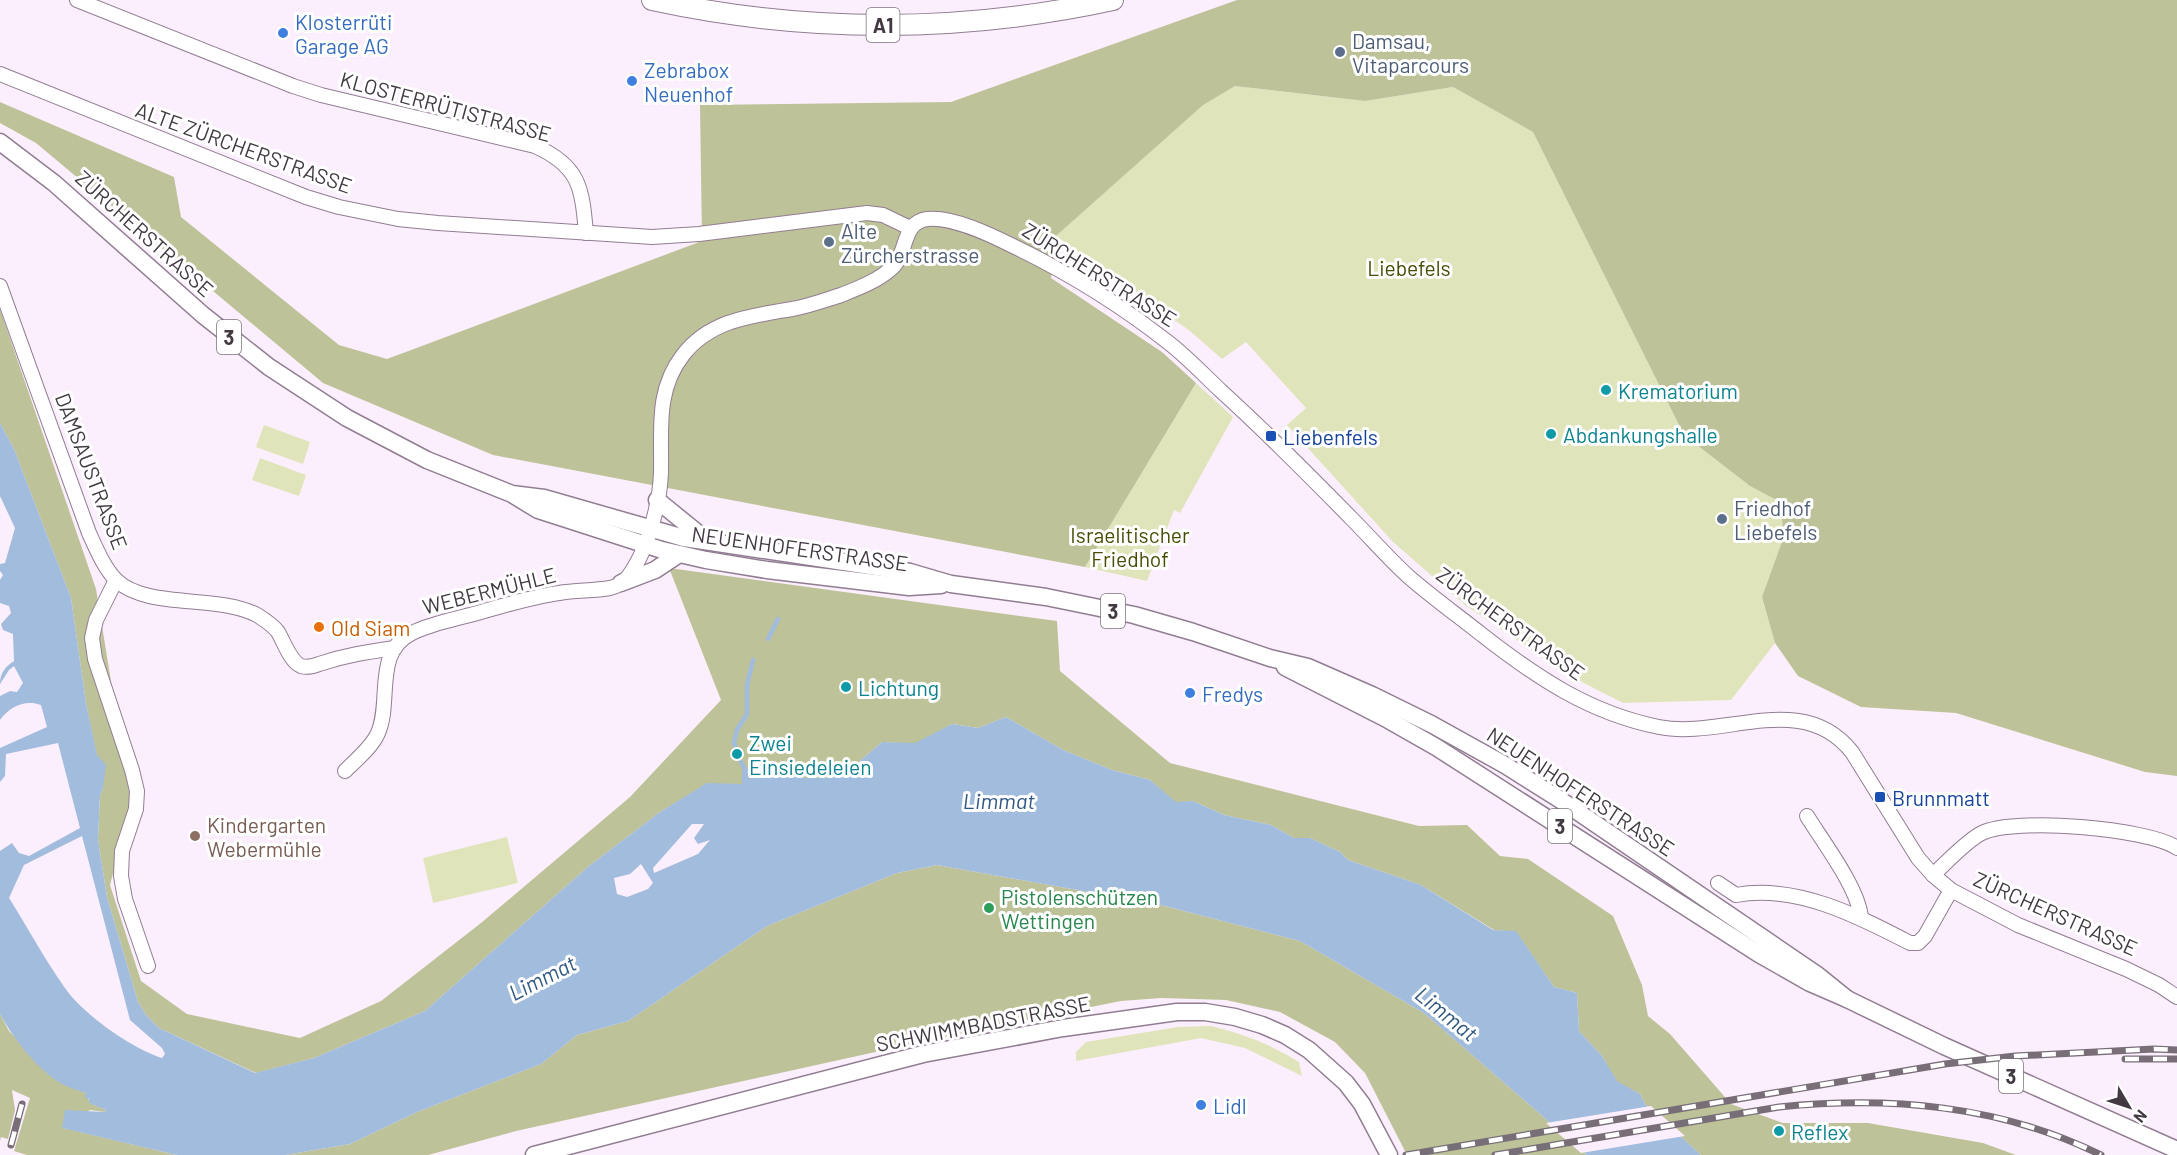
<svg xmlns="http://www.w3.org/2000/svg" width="2177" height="1155" font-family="Barlow,sans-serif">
<rect width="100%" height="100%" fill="#fceffd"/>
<g fill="#e0e4bb">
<path d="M1235,86L1365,101L1453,87L1533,132L1684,435L1750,486L1780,502L1784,536L1762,597L1775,643L1731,700L1623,703L1570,676L1465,605L1393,542L1287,425L1306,408L1246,342L1222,359L1190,331L1056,236L1203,104Z"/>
<path d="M1196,383L1233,417L1180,513L1174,510L1147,581L1085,567Z"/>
<path d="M264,425L310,442L303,464L256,447Z"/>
<path d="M260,458L306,475L299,496L252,480Z"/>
<path d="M507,837L518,883L433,903L423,858Z"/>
<path d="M1211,1026C1246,1035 1268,1043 1299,1062L1302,1076L1245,1048L1201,1038L1076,1061V1052L1086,1042L1178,1027Z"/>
</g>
<g fill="#bec299">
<path d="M1237,0H2177V776L2145,772L1956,713L1861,707L1798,676L1775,643L1762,597L1784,536L1780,502L1750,486L1684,435L1533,132L1453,87L1365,101L1235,86L1203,105L1056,236L1051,278L1162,352L1196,383L1085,567L493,455L323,383L36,143L0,123V102L174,177L181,217L339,345L387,359L702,241L700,105L951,102Z"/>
<path d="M0,309L96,589L131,804L110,885L141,981L187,1014L300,1038L381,1001L481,923L630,797L721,700L669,568L1057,621L1060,671L1170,763L1419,826L1467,825L1500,856L1528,859L1613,916L1642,985L1648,1016L1670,1034L1731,1104L1783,1123H1868L1983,1143L2016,1155H1701L1645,1104L1640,1094L1617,1082L1602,1056L1579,1031L1577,993L1554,987L1516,932L1494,930L1421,885L1348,860L1340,852L1310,838H1294L1271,825L1224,815L1193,801L1176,803L1150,780L1112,770L1063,750L1006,717L978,728L952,724L916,744L882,742L846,773L830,778H803L781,764L742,784H707L660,812L589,866L425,1011L314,1058L256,1073L159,1028L146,1015L138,1002L107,897L98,840L100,795L103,788L86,703L71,598L14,449L0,423Z"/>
<path d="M937,865L1161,905L1300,941L1424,1013L1587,1155H1407L1365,1073L1335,1042L1280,1012L1226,1000L1161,998L1121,1001L957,1034L516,1131L428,1155H285L350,1144L417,1112L541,1064L577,1035L628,1021L767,926L897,873Z"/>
<path d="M0,1014L9,1031L63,1084L86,1093L90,1103L106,1110L105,1112L90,1110L63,1128L177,1155H27L14,1151L30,1098L12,1090L15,1110L8,1139L1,1137L0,1141Z"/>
</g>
<path fill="#a1bcdc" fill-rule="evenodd" d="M0,423L14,449L71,598L86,703L97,755L106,765L103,788L100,795L98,840L107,897L138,1002L146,1015L159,1028L255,1073L314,1058L425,1011L589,866L660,812L707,783L742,784V769L751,770L760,759L781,764L803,778H830L846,773L882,742L915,743L952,724L978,728L1006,717L1063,750L1112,770L1150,780L1176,802L1193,801L1224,815L1271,825L1294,838H1310L1340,852L1348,860L1421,885L1493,930L1516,931L1554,987L1577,993L1579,1031L1602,1056L1617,1081L1640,1094L1645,1104L1701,1155H1587L1424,1013L1300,941L1161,905L937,865L897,873L767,926L628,1021L577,1035L541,1064L417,1112L350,1144L285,1155H177L62,1128L65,1110L105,1112L106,1110L89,1103V1099L85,1098L86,1093C79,1091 71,1088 64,1085C39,1072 13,1038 0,1014V851L12,843L19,853L29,856L80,828L58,743L6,754L5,776L0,782V748L47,727L41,705C25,699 9,707 0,720V696L10,691L17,692L23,683L14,666L9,670L0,684C0,673 5,667 14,661L13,634L3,630L1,624L11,613L9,606L0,603V580L3,575L0,571V564L5,563L15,528L0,496ZM692,824H704L694,838L698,844L710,840L698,854L654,873L653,868ZM82,836L130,1020L162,1048L165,1054L162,1058C131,1048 84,1015 65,988C45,960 28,928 9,898L24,865ZM641,864L653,883L648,889L627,897L617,894L614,878L630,874Z"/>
<path fill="#fceffd" d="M1651,1106L1685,1136L1581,1153L1546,1123Z"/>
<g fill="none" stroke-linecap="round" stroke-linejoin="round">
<g stroke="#a1bcdc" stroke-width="4.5">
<path d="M768,639L778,619"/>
<path d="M747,773L737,755L734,742L737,730L747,714V685L753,660"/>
</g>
<defs>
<g id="minor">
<path d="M77,0L293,86L321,95L535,146C580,166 582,188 586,233"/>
<path d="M0,74L306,197L339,207L398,219L438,223L652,237L699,234L867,213L883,215L910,228"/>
<path d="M0,286L89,533C96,548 104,568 116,580C148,610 218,594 257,615C265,620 273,625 278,632C284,642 290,661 301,666C307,668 314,666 319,664C346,655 367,652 395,648"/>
<path d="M116,580L96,620L92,638L95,659L132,770L137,791L136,809L122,851L121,876L125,899L148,966"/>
<path d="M345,771C356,760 372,747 378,733C392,701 373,652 412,633C430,624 451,620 470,615C500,607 529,597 559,593C576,590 593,591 610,588C618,586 621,584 627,578C647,553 660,504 661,472C662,431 655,391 683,355C710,320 751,316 792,309C809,306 825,300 841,295C859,288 880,280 894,266C908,250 902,223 927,219C952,216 991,235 1013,246C1067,272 1122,306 1169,343C1187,357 1204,375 1221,391C1266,432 1309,475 1352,519C1371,538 1389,559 1409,577C1432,597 1457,615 1481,634C1536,677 1589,713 1659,727C1723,740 1802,689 1852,752L1918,858L1933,875L1951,890L2018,925L2126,969L2159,985L2177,997"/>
<path d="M1807,816C1823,842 1859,889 1861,918"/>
<path d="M1933,875C1945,864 1967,840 1982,833C2014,817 2148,828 2177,848"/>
<path d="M1718,883L1736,895C1796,884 1858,916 1910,943H1918L1925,936L1951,890"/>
</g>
<g id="major">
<path d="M0,142L54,183L203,315L269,367L347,418L427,460L512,494L544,498L684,538L910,572L951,584L1046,597L1134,615L1193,632L1270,658L1308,667L1372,695L1431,724L1505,765L1559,799L1816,974L1847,999"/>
<path d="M515,496L538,510L662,550L706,560L767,570L909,587L941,585"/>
<path d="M657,500L705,539"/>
<path d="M621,583L655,570L679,554"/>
<path d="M1285,667L1385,718L1436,747L1759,954L1810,983L1847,999L1944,1046L2177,1150"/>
<path d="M534,1155L923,1054L1063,1028L1177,1012H1205L1235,1017L1262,1025L1285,1035L1309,1050L1346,1083L1362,1104L1389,1155"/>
</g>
<path id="highway" d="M652,0C805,33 961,33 1113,0"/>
</defs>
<use href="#minor" stroke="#917d92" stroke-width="16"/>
<use href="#major" stroke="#917d92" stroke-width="19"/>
<use href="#highway" stroke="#917d92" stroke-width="22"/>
<use href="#minor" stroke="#fff" stroke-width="14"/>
<use href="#major" stroke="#fff" stroke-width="16"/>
<use href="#highway" stroke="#fff" stroke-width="20"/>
<defs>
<g id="rail">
<path d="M2125,1059H2177"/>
<path d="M11,1145L22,1104"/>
<path d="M1406,1155L1945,1064L2015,1056L2154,1049L2177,1050"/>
<path d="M1495,1155L1779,1107C1890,1096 2000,1105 2101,1155"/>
</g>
</defs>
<use href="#rail" stroke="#786e78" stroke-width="7"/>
<use href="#rail" stroke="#fff" stroke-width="4.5" stroke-dasharray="14" stroke-linecap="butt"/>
</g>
<g fill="#3f7fe0" stroke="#fff" stroke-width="2">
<circle cx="283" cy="33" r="6"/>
<circle cx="632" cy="81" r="6"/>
<circle cx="1190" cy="693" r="6"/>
<circle cx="1201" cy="1105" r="6"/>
</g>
<g fill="#5c6f8a" stroke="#fff" stroke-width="2">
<circle cx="1340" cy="52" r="6"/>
<circle cx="829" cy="242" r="6"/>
<circle cx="1722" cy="519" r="6"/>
</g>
<g fill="#0f9aa8" stroke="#fff" stroke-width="2">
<circle cx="1606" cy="390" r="6"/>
<circle cx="1551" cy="434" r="6"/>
<circle cx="846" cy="687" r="6"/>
<circle cx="737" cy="754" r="6"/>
<circle cx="1779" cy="1131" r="6"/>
</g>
<g fill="#1a4fb4" stroke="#fff" stroke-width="2">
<rect x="1265" y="430" width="12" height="12" rx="3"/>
<rect x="1874" y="791" width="12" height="12" rx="3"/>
</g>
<circle fill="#e8710a" stroke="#fff" stroke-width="2" cx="319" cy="627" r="6"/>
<circle fill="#8d6e63" stroke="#fff" stroke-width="2" cx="195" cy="836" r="6"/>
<circle fill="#2e9e5b" stroke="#fff" stroke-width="2" cx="989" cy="908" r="6"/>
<g text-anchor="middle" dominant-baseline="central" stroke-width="6" stroke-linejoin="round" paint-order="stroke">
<g fill="#fff" stroke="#7b747b" stroke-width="1.5">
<rect x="866.5" y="8" width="33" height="34" rx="4.5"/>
<rect x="217" y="320" width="24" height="34" rx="4.5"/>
<rect x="1101" y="594" width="24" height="34" rx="4.5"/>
<rect x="1548" y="809" width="24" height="34" rx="4.5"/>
<rect x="1999" y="1059" width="24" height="34" rx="4.5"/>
</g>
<g font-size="20" font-weight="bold" fill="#423942">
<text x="883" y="25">A1</text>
<text x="229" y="337">3</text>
<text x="1113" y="611">3</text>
<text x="1560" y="826">3</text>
<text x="2011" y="1076">3</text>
</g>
<g font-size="21" fill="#366cbe" stroke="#fff" text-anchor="start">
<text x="295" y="21">Klosterrüti<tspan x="295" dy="24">Garage AG</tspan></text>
<text x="644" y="69">Zebrabox<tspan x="644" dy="24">Neuenhof</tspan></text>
<text x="1202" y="693">Fredys</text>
<text x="1213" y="1105">Lidl</text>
</g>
<g font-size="21" fill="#4e5e75" stroke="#fff" text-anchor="start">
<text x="1352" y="40">Damsau,<tspan x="1352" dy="24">Vitaparcours</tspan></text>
<text x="841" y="230">Alte<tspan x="841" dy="24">Zürcherstrasse</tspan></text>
<text x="1734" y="507">Friedhof<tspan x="1734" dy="24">Liebefels</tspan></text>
</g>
<g font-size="21" fill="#423942" stroke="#fff">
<text transform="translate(446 106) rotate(15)">KLOSTERRÜTISTRASSE</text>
<text transform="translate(244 147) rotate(20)">ALTE ZÜRCHERSTRASSE</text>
<text transform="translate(145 233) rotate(42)">ZÜRCHERSTRASSE</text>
<text transform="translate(1100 274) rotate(32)">ZÜRCHERSTRASSE</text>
<text transform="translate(92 471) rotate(69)">DAMSAUSTRASSE</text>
<text transform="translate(800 548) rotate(8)">NEUENHOFERSTRASSE</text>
<text transform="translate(489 590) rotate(-14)">WEBERMÜHLE</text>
<text transform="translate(1511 623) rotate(36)">ZÜRCHERSTRASSE</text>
<text transform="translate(1581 791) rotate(33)">NEUENHOFERSTRASSE</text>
<text transform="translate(2056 913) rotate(24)">ZÜRCHERSTRASSE</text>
<text transform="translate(983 1023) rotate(-11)">SCHWIMMBADSTRASSE</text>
</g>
<g font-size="21" fill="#4a4c06" stroke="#fff">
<text x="1409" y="267">Liebefels</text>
<text x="1130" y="534">Israelitischer<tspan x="1130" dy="24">Friedhof</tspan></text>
</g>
<g font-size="21" fill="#0d838f" stroke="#fff" text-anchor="start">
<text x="1618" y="390">Krematorium</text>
<text x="1563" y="434">Abdankungshalle</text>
<text x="858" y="687">Lichtung</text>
<text x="749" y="742">Zwei<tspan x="749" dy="24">Einsiedeleien</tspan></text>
<text x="1791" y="1131">Reflex</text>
</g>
<g font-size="21" fill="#164399" stroke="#fff" text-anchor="start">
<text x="1283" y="436">Liebenfels</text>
<text x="1892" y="797">Brunnmatt</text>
</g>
<g font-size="21" fill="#c56008" stroke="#fff" text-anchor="start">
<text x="331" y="627">Old Siam</text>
</g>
<g font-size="21" fill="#785e54" stroke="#fff" text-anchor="start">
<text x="207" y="824">Kindergarten<tspan x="207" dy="24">Webermühle</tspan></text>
</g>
<g font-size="21" fill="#27864d" stroke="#fff" text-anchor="start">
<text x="1001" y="896">Pistolenschützen<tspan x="1001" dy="24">Wettingen</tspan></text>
</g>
<g font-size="22" font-style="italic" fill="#315883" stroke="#fff">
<text x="999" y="800">Limmat</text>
<text transform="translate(542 977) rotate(-27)">Limmat</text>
<text transform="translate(1447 1013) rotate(39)">Limmat</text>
</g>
</g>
<g transform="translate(2129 1107) rotate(129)" stroke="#ffffff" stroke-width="4.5" paint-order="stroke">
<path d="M0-4.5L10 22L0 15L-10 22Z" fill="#423942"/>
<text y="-9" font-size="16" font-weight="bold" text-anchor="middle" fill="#423942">N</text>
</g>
</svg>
